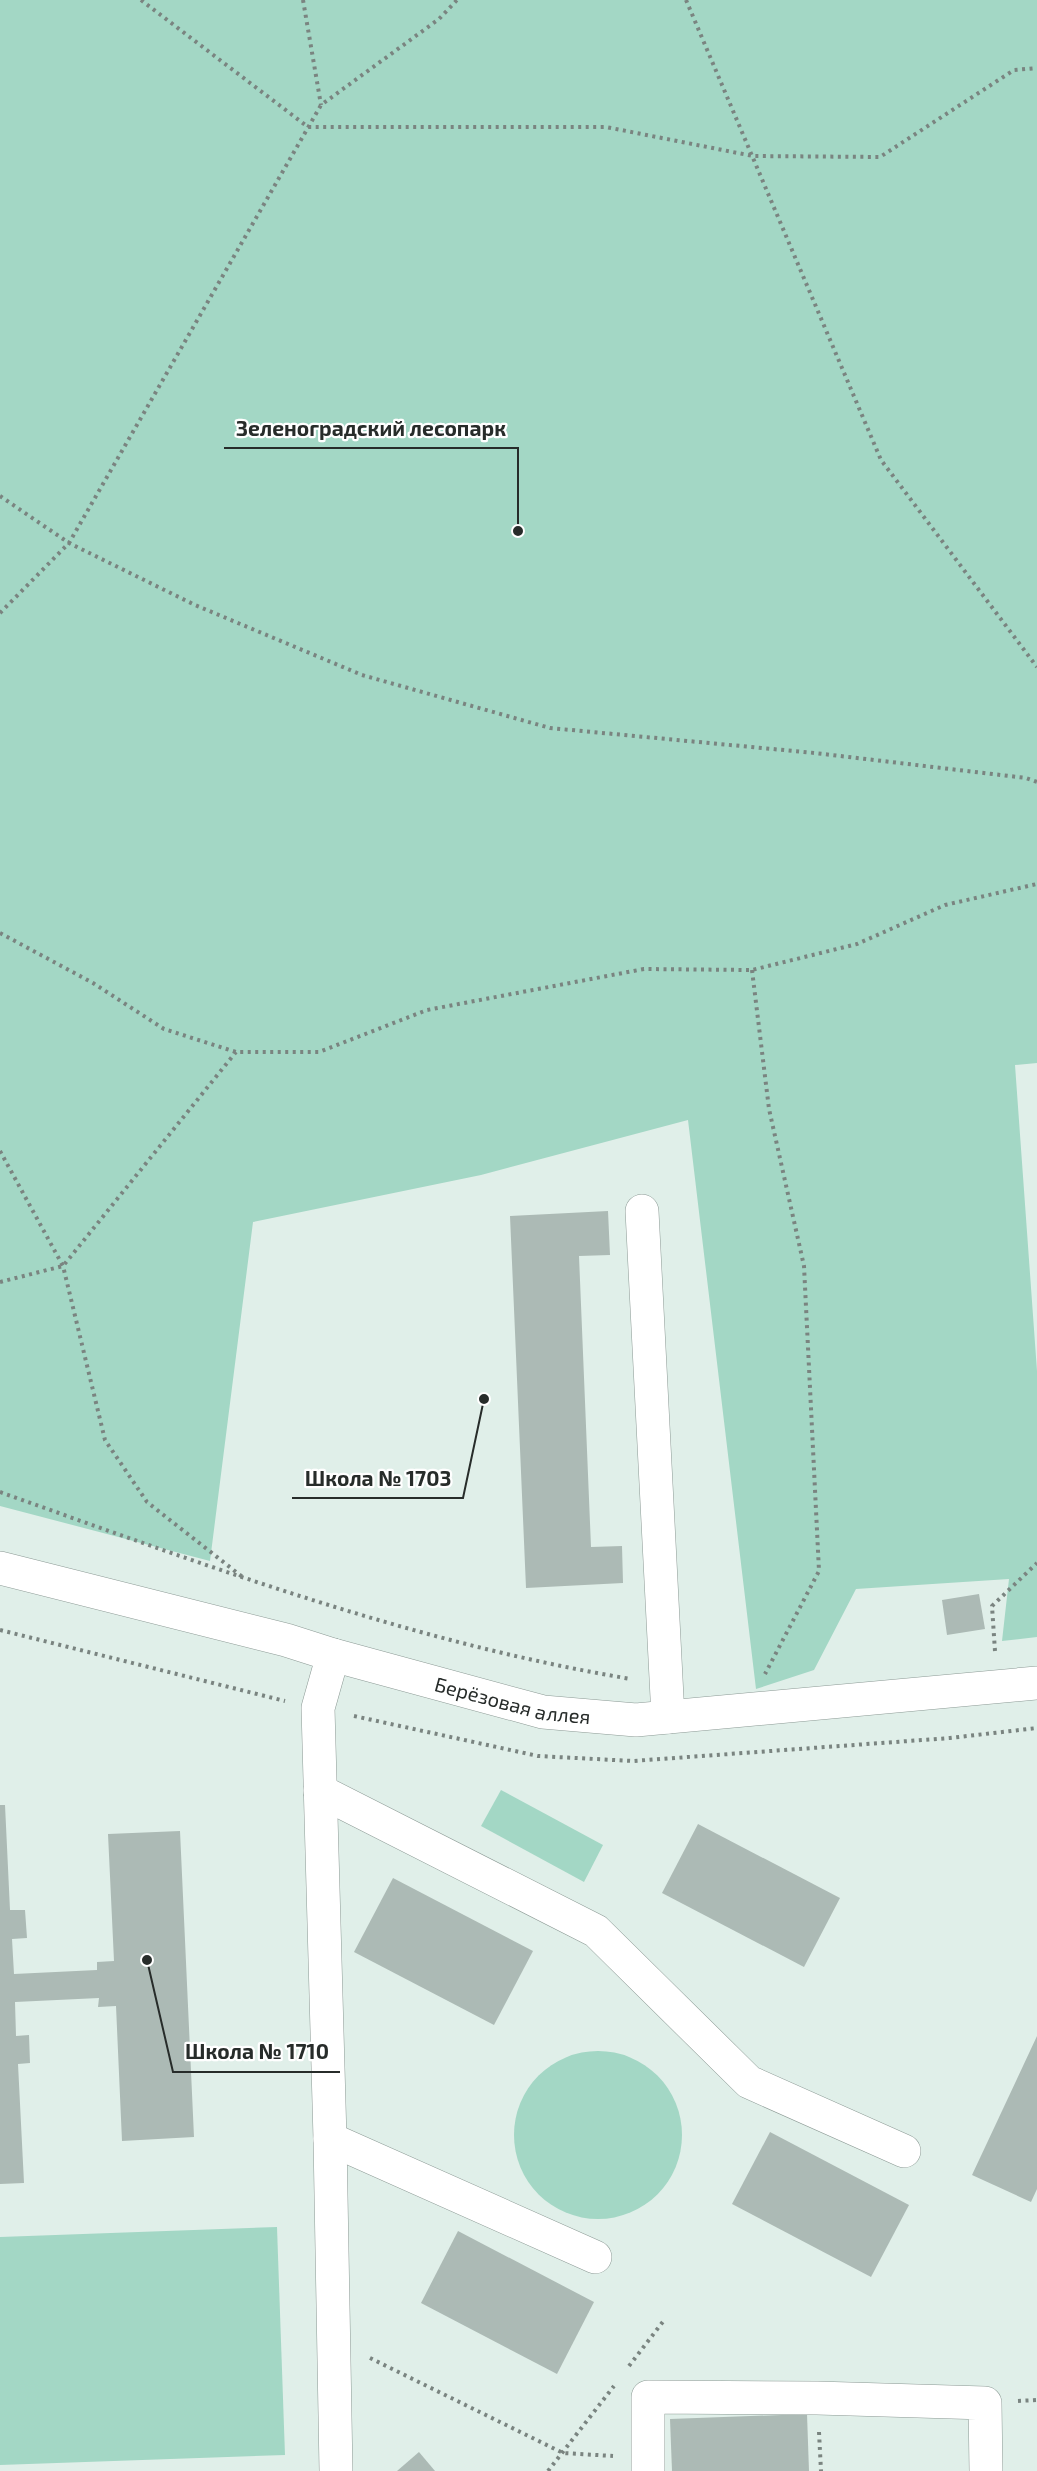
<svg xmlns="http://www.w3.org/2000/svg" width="1037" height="2471" font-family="'Exo 2',sans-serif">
<rect width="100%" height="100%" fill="#e0efe9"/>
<g fill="#a3d7c5">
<path d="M0,0H1037V1063L1015,1065L1037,1371V1637L1002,1641L1009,1579L856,1589L814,1670L756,1689L688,1120L481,1175L253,1222L210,1561L0,1506Z"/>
<path d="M501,1790L603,1845L584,1882L481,1826Z"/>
<circle cx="598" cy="2135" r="84"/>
<path d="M277,2227L285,2455L0,2465V2237Z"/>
</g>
<g fill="#acbab5">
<path d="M608,1211L610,1255L579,1256L591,1547L622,1546L623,1583L526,1588L510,1216Z"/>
<path d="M979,1594L985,1629L947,1635L942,1600Z"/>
<path d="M0,1805H5L10,1910H25L27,1938L12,1939L14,1974L97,1970V1962L114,1961L108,1834L180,1831L194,2137L122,2141L116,2006L98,2007L99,1998L15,2002L16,2036L29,2035L30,2063L18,2064L24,2183L0,2184Z"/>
<path d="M698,1824L840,1898L804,1967L662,1893Z"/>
<path d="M393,1878L533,1951L494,2025L354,1952Z"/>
<path d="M1037,2036V2189L1031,2202L972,2175Z"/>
<path d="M770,2132L909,2205L871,2277L732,2204Z"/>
<path d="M458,2231L594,2302L557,2374L421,2303Z"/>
<path d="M807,2414L809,2471H672L670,2419Z"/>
<path d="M419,2452L435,2471H397Z"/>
</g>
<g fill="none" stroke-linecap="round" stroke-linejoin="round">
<defs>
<g id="minor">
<path d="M642,1211L668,1717"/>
<path id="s1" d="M0,1568L286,1640L333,1655L543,1712L636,1720L1037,1683"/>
<path d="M333,1655L318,1708L330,2139L336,2471"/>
<path d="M320,1791L596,1931L749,2082L904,2151"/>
<path d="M330,2139L595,2257"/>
<path d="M648,2471V2397L817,2398L985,2403L986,2471"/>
</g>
</defs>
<use href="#minor" stroke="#8c9a95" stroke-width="34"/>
<g stroke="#7a8480" stroke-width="4" stroke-dasharray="3 4.5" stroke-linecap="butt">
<path d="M141,0L308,127H606L753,156L880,157L1014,70L1037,68"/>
<path d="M303,0L321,105"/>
<path d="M686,0L881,460L1037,667"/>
<path d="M0,496L69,543L195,605L362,675L550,728L815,753L1026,778L1037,782"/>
<path d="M0,613L69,543L321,105L439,19L457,0"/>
<path d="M0,933L93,983L164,1029L236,1052H319L427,1010L644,969L752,970L857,944L945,905L1037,884"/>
<path d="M752,970L769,1109L804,1266L819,1571L765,1674"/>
<path d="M0,1151L63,1266L105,1440L147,1502L245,1579"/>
<path d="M0,1282L63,1266L236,1052"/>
<path d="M0,1492C207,1566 414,1643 631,1679"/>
<path d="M0,1630L285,1701"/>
<path d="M995,1651L992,1606L1037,1563"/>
<path d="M354,1716L538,1756L633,1761L950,1738L1037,1728"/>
<path d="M370,2358L563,2453L613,2456"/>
<path d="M629,2366L665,2319"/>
<path d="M1018,2401L1037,2400"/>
<path d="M819,2432L821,2471"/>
<path d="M548,2471L614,2386"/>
</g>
<use href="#minor" stroke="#fff" stroke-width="33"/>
</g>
<g text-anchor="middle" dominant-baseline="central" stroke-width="4.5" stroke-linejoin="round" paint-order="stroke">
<g font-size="20" fill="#272c2a" stroke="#fff">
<text stroke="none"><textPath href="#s1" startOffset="530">Берёзовая аллея</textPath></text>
</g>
</g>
<path fill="none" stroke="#272c2a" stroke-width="2" d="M518 531L518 448H224M484 1399L463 1498H292M147 1960L173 2072H340"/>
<g fill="#272c2a" stroke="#fff" stroke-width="2">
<circle cx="518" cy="531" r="6"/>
<circle cx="484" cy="1399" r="6"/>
<circle cx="147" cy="1960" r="6"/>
</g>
<g font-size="21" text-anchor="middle" font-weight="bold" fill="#272c2a" stroke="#fff" stroke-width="4.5" stroke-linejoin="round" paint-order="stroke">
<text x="371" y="436">Зеленоградский лесопарк</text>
<text x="378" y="1486">Школа № 1703</text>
<text x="257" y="2059">Школа № 1710</text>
</g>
</svg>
